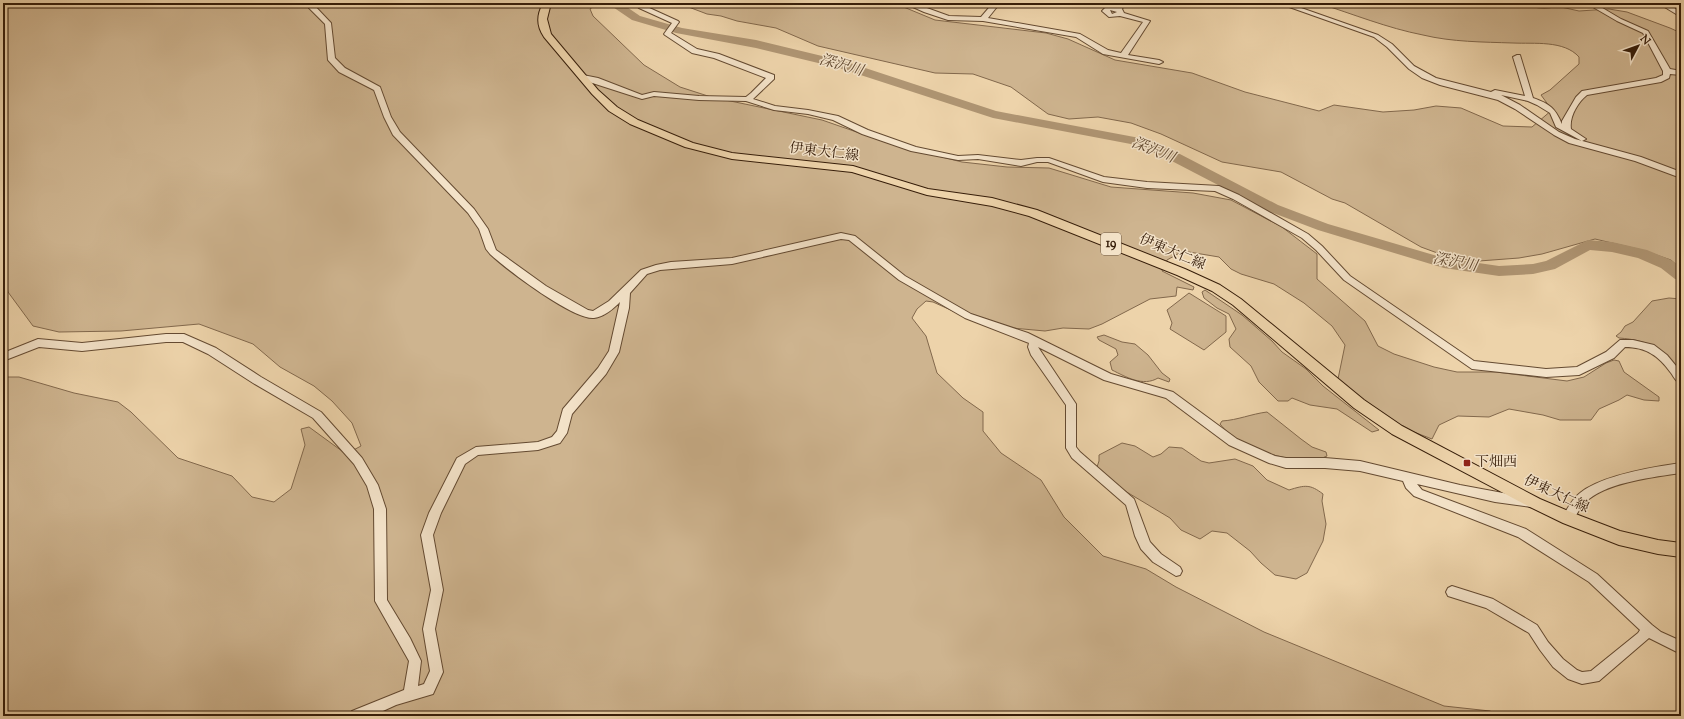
<svg xmlns="http://www.w3.org/2000/svg" width="1684" height="719" font-family="'Sorts Mill Goudy','Noto Serif JP',serif">
<rect width="100%" height="100%" fill="#edd3aa"/>
<filter id="stains"><feTurbulence type="fractalNoise" baseFrequency=".005" numOctaves="4"/><feColorMatrix values="0 0 0 0 .2 0 0 0 0 .09 0 0 0 0 .02 0 0 0 .5 -.17"/></filter>
<radialGradient id="worn" r=".72"><stop offset=".6" stop-color="#630" stop-opacity="0"/><stop offset="1" stop-color="#630" stop-opacity=".3"/></radialGradient>
<g fill="#ceb48f" stroke="#82684c">
<path d="M3,3H598L590,9L593,16L644,65L680,87L711,97L822,120L894,145L962,162L1007,167L1049,168L1111,187L1193,193L1231,200L1282,227L1317,254V279L1365,321L1378,346L1394,354L1434,367L1457,372H1496L1567,381L1584,377L1606,363L1614,360L1619,361L1624,372L1659,397V401L1644,400L1627,395L1619,400L1599,409L1591,420H1560L1543,415L1509,409L1489,417L1458,416L1439,425L1432,439L1406,429L1360,399L1338,379L1345,345L1332,326L1304,303L1274,284L1241,274L1231,269L1219,257L1183,251L1167,260L1162,271L1194,287L1193,290L1177,287L1176,296L1150,299L1102,324L1089,329L1063,328L1045,331L1012,328L953,311L933,302L926,301L917,309L912,318L926,336L937,373L963,398L983,412V431L1001,453L1041,480L1064,517L1103,556L1146,569L1176,587L1264,632L1444,706L1490,711L1499,716H3V377H19L74,393L118,402L131,412L178,458L232,476L252,497L274,502L291,489L305,445L301,429L309,427L346,454L361,446L352,423L332,401L314,386L280,367L253,344L199,324L121,331L59,332L33,326L8,292L3,267Z"/>
<path d="M678,3H894L935,20L1046,33L1068,39L1115,60L1192,73L1245,92L1319,111L1334,105L1383,112L1414,110L1436,106L1461,108L1503,126L1532,127L1552,110L1541,95L1550,90L1579,64V57C1564,40 1534,44 1513,43C1483,42 1452,42 1423,35C1387,28 1353,14 1318,3H1543L1579,11L1609,9L1627,12L1670,28L1681,33V269L1671,260L1642,250L1595,239L1542,254L1519,258L1479,261L1451,258L1421,247L1345,203L1332,199L1281,172L1222,162L1161,134L1131,123L1098,117L1069,119L1048,114L1011,87L973,74L935,73L818,46L776,28L737,21L721,16L707,14Z"/>
<path d="M1205,290L1242,315L1272,341L1282,352L1306,369L1323,386L1379,430L1372,432L1337,409L1310,405L1292,398L1288,401H1278L1259,382L1251,366L1230,347L1229,339L1236,329L1229,314L1217,308L1204,298L1202,292Z"/>
<path d="M1189,293L1226,316V332L1204,350L1170,329L1172,323L1167,310Z"/>
<path d="M1669,298L1681,299V373C1665,349 1648,340 1619,338L1616,336L1621,332L1625,326L1633,322L1652,301Z"/>
<path d="M1104,335L1122,342L1135,344L1148,355L1162,373L1170,379L1169,382L1158,378C1143,387 1126,377 1112,370L1110,362L1118,355L1116,349L1099,340L1097,337Z"/>
<path d="M1267,412L1301,439L1312,447L1326,452L1327,456C1306,467 1261,453 1241,443C1233,439 1226,431 1220,424L1222,421C1238,420 1251,414 1267,412Z"/>
<path d="M1122,443L1135,446L1153,457L1161,454L1169,447L1182,448L1201,461L1209,463L1235,459L1253,466L1267,480L1289,490C1305,485 1310,484 1323,494L1322,501L1326,524L1323,541L1307,573L1296,579L1275,575L1261,563L1250,551L1227,533L1212,531L1200,539L1181,530L1170,518L1120,488L1097,467L1099,461V455Z"/>
</g>
<g fill="none" stroke-linecap="round" stroke-linejoin="round">
<path fill="#af9573" fill-rule="evenodd" d="M607,3H621L640,16L682,28L756,40L847,62L996,111L1145,139L1178,153L1278,205L1328,224L1444,258L1499,266L1533,264L1546,261L1588,240L1612,242L1647,250L1671,260L1681,267V280L1675,279L1661,268L1638,258L1612,252L1590,250L1555,269L1533,274L1499,276L1444,268L1318,230L1268,211L1168,159L1136,145L993,118L839,68L756,48L676,33L632,20Z"/>
<defs>
<g id="minor">
<path d="M306,3H312L331,23L335,58L345,68L380,87L391,117L400,132L474,209L488,229L496,250L546,286L588,310L593,311L609,301L641,270L656,265L671,262L732,258L841,233L855,236L905,276L971,314L1028,333L1111,374L1173,392L1237,439L1275,456L1286,458H1325L1360,461L1460,485L1535,499L1537,502L1535,505L1531,507L1495,502L1417,484L1422,490L1526,529L1597,574L1652,625L1661,632L1681,641V654L1649,638L1599,681L1582,684L1568,679L1553,667L1540,650L1529,633L1486,608L1448,596L1446,592L1448,588L1452,586L1493,599L1537,625L1548,642L1563,659L1577,670L1582,672L1591,671L1638,633L1640,630L1589,582L1518,537L1414,496L1406,488L1403,481L1360,471L1325,468H1286L1269,463L1229,445L1166,398L1104,380L1038,347L1076,404V447L1080,452L1134,499L1150,542L1161,554L1180,567L1182,571L1180,575L1176,576L1153,562L1141,549L1135,536L1126,505L1072,458L1066,448V405L1031,355L1028,347L1029,343L965,318L899,280L849,240L841,239L732,264L660,270L647,274L630,293L629,308L619,352L606,374L572,414L567,433L560,443L538,450L478,455L465,464L441,513L433,535L443,590L435,629L443,672L433,694L396,705L372,716H350L352,711L404,690L409,661L375,601L374,509L367,486L354,464L313,418L253,383L208,354L183,342H166L82,351L39,347L3,361V353L38,339L82,343L166,334H184L216,348L261,377L321,412L362,458L378,485L386,509L387,600L410,638L421,661L418,686L424,684L430,671L423,629L431,590L421,535L429,513L457,458L476,447L538,442L552,437L557,431L563,409L598,368L609,351L620,302C613,309 604,317 594,318C573,320 506,269 490,254L486,249L479,229L468,213L393,135L384,117L374,90L339,72L328,60L325,24L309,8Z"/>
<path d="M641,3H647L645,6L678,21L679,22L671,33L697,49L719,54L774,75V79L753,99L775,106L808,110L838,116L868,130L916,147L958,156L978,155L1021,160L1037,158H1049L1104,177L1147,182L1219,186L1239,195L1308,234L1322,246L1350,276L1474,361L1546,369L1577,367L1606,352L1620,340H1633L1654,345L1667,355L1681,372V384C1676,382 1674,377 1671,373C1659,356 1646,347 1625,347L1614,358L1579,375L1546,377L1472,369L1344,280L1316,250L1302,238L1233,199L1215,191L1147,188L1103,182L1048,162H1037L1021,166L978,159L958,160L911,151L862,134L833,120L808,114L774,110L746,101L699,100L654,96L642,99L580,79L579,77L583,75L598,78L642,95L654,92L699,96L746,97L751,93L766,78L714,58L692,53L665,35L664,34L672,23L639,8L638,7Z"/>
<path d="M904,3H913L949,16L981,17L993,3H1000L988,18L1080,34L1108,50L1121,53L1143,22L1120,16L1109,17L1102,11L1106,7H1116L1119,3H1125L1122,9L1124,13L1150,21L1128,55L1159,60L1163,62L1159,64L1103,54L1076,37L983,21L948,20L924,12ZM1110,10L1117,12L1112,14Z"/>
<path d="M1278,3H1287L1378,35L1392,44L1414,66L1436,78L1491,92L1495,90L1525,96L1513,57L1517,55H1520L1533,98C1550,104 1555,108 1562,124V121L1576,97L1582,91L1656,78L1663,75V71L1643,33L1617,21L1586,3H1594L1621,19L1648,31L1670,69L1681,71V75L1670,74L1669,78L1661,82L1587,95C1578,102 1569,117 1571,129L1586,139L1582,141L1556,127L1550,113L1537,105L1528,101L1501,95L1520,105L1559,132L1575,139L1641,157L1681,172V178L1635,161L1569,143L1554,135L1515,109L1498,100L1440,85L1422,78L1409,69L1387,47L1374,37Z"/>
<path d="M1526,3H1562C1554,9 1534,9 1526,3Z"/>
<path d="M1658,3H1666L1681,12V17Z"/>
<path d="M1681,463V473C1654,477 1610,482 1589,499C1581,505 1577,514 1572,522L1568,523L1564,522L1562,518C1567,509 1572,499 1580,493C1602,475 1653,467 1681,463Z"/>
</g>
<path id="major" d="M543,3H551L547,19L551,34L598,90L617,107L638,120L693,143L732,153L853,166L928,189L992,198L1037,210L1185,269L1220,285L1241,299L1364,400L1402,426L1540,499L1573,513L1620,531L1658,540L1681,543V557L1658,554L1619,545L1563,523L1530,507L1392,434L1354,408L1233,305L1212,291L1177,275L1029,216L992,206L927,195L852,172L732,159L685,147L630,124L609,111L592,94L544,37C536,25 537,15 543,3Z"/>
</defs>
<use href="#minor" stroke="#644a31" stroke-width="2"/>
<use href="#major" stroke="#361d09" stroke-width="2"/>
<use href="#minor" fill="#f3e2c8" fill-rule="evenodd"/>
<use href="#major" fill="#edd3aa" fill-rule="evenodd"/>
</g>
<rect fill="#8f2418" stroke="#f3e2c8" stroke-width="1.5" x="1463" y="459" width="8" height="8" rx="2"/>
<g text-anchor="middle" dominant-baseline="central" stroke-width="3" stroke-linejoin="round" paint-order="stroke">
<rect fill="#f3e2c8" stroke="#6f5842" stroke-width="1" x="1101" y="233" width="20" height="22" rx="3"/>
<g font-size="13" font-weight="bold" fill="#361d09">
<text x="1111" y="244">19</text>
</g>
<g font-size="14" fill="#361d09" stroke="#f3e2c8">
<text transform="translate(824 153) rotate(7)">伊東大仁線</text>
<text transform="translate(1172 253) rotate(23)">伊東大仁線</text>
<text transform="translate(1556 495) rotate(25)">伊東大仁線</text>
</g>
<g font-size="14" fill="#361d09" stroke="#f3e2c8" text-anchor="start">
<text x="1475" y="463">下畑西</text>
</g>
<g font-size="15" font-style="italic" fill="#60472e" stroke="#f3e2c8">
<text transform="translate(841 66) rotate(16)">深沢川</text>
<text transform="translate(1153 151) rotate(22)">深沢川</text>
<text transform="translate(1455 263) rotate(11)">深沢川</text>
</g>
</g>
<rect width="1684" height="719" fill="none" stroke="#edd3aa" stroke-width="16"/>
<rect x="4" y="4" width="1676" height="711" fill="none" stroke="#361d09" stroke-width="2"/>
<rect x="8" y="8" width="1668" height="703" fill="none" stroke="#361d09"/>
<g transform="translate(1638 46) rotate(49)" stroke="#f3e2c8" stroke-width="3" paint-order="stroke">
<path d="M0-3L7 15L0 10L-7 15Z" fill="#361d09"/>
<text y="-6" font-size="11" font-weight="bold" text-anchor="middle" fill="#361d09">N</text>
</g>
<rect width="100%" height="100%" filter="url(#stains)"/>
<rect width="100%" height="100%" fill="url(#worn)"/>
</svg>
